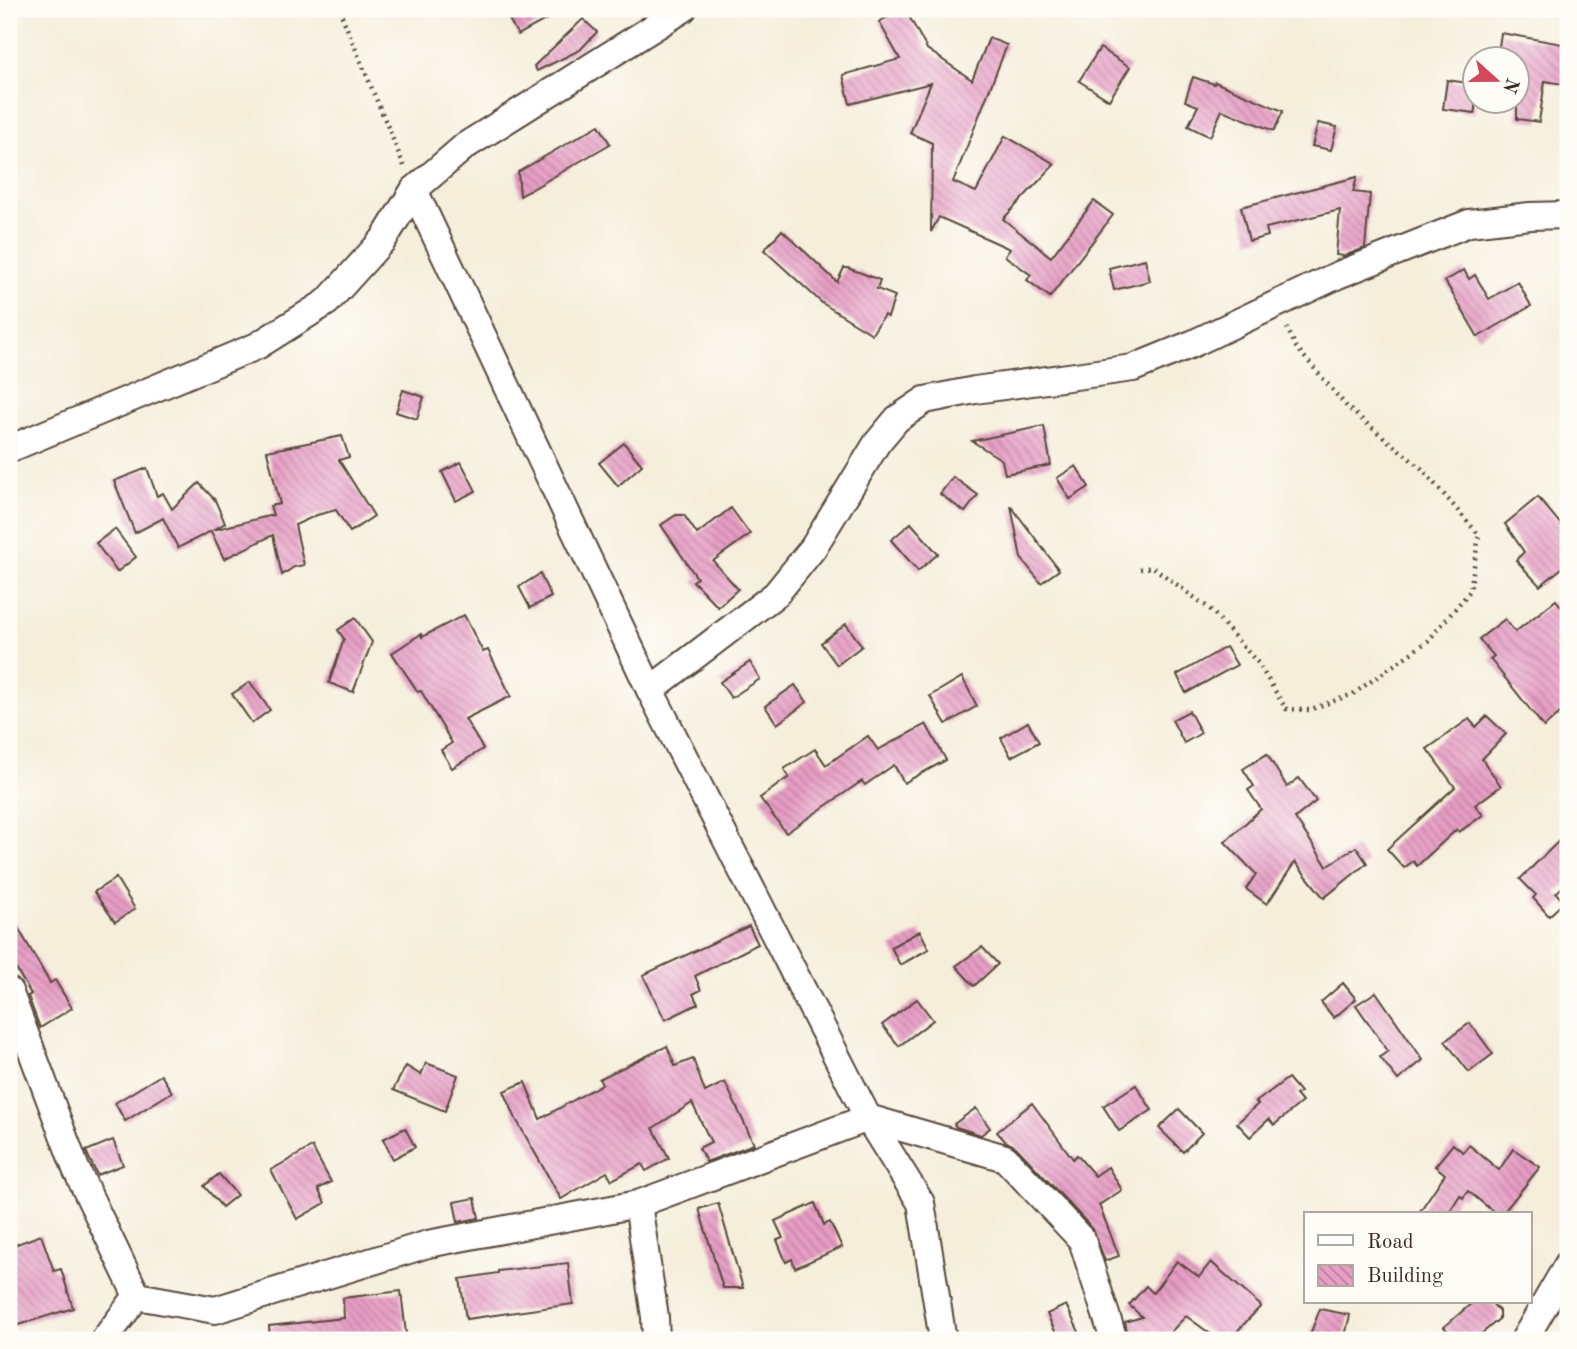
<svg xmlns="http://www.w3.org/2000/svg" width="1577" height="1349" font-family="'Old Standard TT',serif">
<defs>
<pattern id="building-back-hatch" width="6" height="6" patternUnits="userSpaceOnUse" patternTransform="scale(1.75)"><rect width="6" height="6" fill="#e79dc4"/><path d="M-1 5l2 2M0 0l6 6M5-1l2 2" fill="none" stroke="#bc809f"/></pattern>
</defs>
<rect width="100%" height="100%" fill="#fdfcf7"/>
<filter id="ink" filterUnits="userSpaceOnUse"><feTurbulence type="fractalNoise" baseFrequency=".0143" numOctaves="2"/><feDisplacementMap in="SourceGraphic" scale="14" xChannelSelector="R" yChannelSelector="G"/><feConvolveMatrix kernelMatrix="1 2 1 2 8 2 1 2 1" color-interpolation-filters="sRGB"/></filter>
<filter id="wash" filterUnits="userSpaceOnUse"><feTurbulence type="fractalNoise" baseFrequency=".00686" numOctaves="4" result="noise"/><feDisplacementMap in="SourceGraphic" scale="28" xChannelSelector="R" yChannelSelector="G"/><feGaussianBlur stdDeviation="1.57" result="paint"/><feColorMatrix in="noise" values="0 0 0 0 0 0 0 0 0 0 0 0 0 0 0 0 0 1.4 0 .05"/><feComposite in="paint" operator="in"/></filter>
<g filter="url(#wash)">
<rect width="100%" height="100%" fill="#f5eedb"/>
<g id="blocks">
<g fill="url(#building-back-hatch)">
<path d="M503,9H565L518,35Z"/>
<path d="M902,9H905L927,49L972,80L989,38L1007,45L953,182L976,192L1005,136L1055,164L1003,219L1051,257L1094,201L1113,215L1050,297L1027,280L1031,275L1005,256L1010,249L939,217L931,232L932,143L910,133L931,83L850,104L843,75L900,59L879,22Z"/>
<path d="M583,19L597,32L580,50L537,71L534,66Z"/>
<path d="M1501,33L1568,45V85L1545,81L1539,122L1517,119V60H1497Z"/>
<path d="M1100,48L1130,67L1109,100L1079,81Z"/>
<path d="M1193,77L1214,84L1215,82L1283,111L1274,131L1222,110L1210,137L1188,126L1198,106L1185,101Z"/>
<path d="M1447,80L1475,84V113L1443,109Z"/>
<path d="M1318,123L1337,127L1331,150L1312,146Z"/>
<path d="M599,125L610,144L520,196L518,172Z"/>
<path d="M1357,177L1353,192L1370,194L1365,248L1344,256L1336,255L1340,210L1266,228L1268,236L1249,241L1241,207Z"/>
<path d="M782,230L837,282L844,268H848L880,280L877,289L895,296L888,317L884,315L872,334L822,303L764,250Z"/>
<path d="M1145,259L1150,281L1114,290L1109,268Z"/>
<path d="M1464,270L1469,279L1475,275L1489,299L1518,282L1531,306L1478,337L1445,281Z"/>
<path d="M403,390L424,397L417,419L396,412Z"/>
<path d="M1044,426L1051,465L1005,474L1002,460L972,441Z"/>
<path d="M342,436L349,457L339,460L374,516L350,532L336,510L317,515L295,525L304,565L294,567L282,575L273,535L224,559L211,531L178,548L163,518L135,533L114,481L147,468L157,496L163,493L172,509L199,483L215,500L225,523L213,530L273,515L270,506L280,504L267,451Z"/>
<path d="M624,443L642,465L618,486L599,463Z"/>
<path d="M461,462L476,491L456,501L442,472Z"/>
<path d="M1076,466L1089,487L1070,499L1057,478Z"/>
<path d="M953,477L978,495L965,512L940,494Z"/>
<path d="M1538,497L1568,533V563L1540,586L1516,560L1524,552L1505,524Z"/>
<path d="M1011,506L1059,570L1041,583L1021,558Z"/>
<path d="M731,508L750,534L713,561L738,589L718,607L693,581L697,578L661,525L676,515H684L697,534Z"/>
<path d="M911,523L938,554L918,571L891,540Z"/>
<path d="M115,529L136,557L117,572L96,543Z"/>
<path d="M540,574L551,597L530,608L519,587Z"/>
<path d="M1556,600L1568,615V706L1544,727L1490,659L1494,656L1479,639L1505,619L1515,632Z"/>
<path d="M464,615L483,652L488,650L511,696L465,719L483,749L452,768L441,750L452,743L421,691L418,692L392,653L421,634L422,637Z"/>
<path d="M355,618L372,642L353,692L329,683L344,639L338,630Z"/>
<path d="M846,624L862,646L837,665L821,643Z"/>
<path d="M1226,647L1237,665L1186,693L1177,675Z"/>
<path d="M750,662L760,679L731,698L720,682Z"/>
<path d="M962,677L977,706L946,724L930,696Z"/>
<path d="M250,682L270,710L252,723L232,694Z"/>
<path d="M795,685L807,702L777,724L765,706Z"/>
<path d="M1189,711L1201,733L1184,743L1172,720Z"/>
<path d="M1487,716L1506,734L1482,759L1501,786L1475,805L1483,815L1459,832L1457,829L1417,866L1413,861L1404,868L1387,849L1455,787L1427,749L1469,719L1476,727Z"/>
<path d="M1028,722L1039,742L1011,757L1001,738Z"/>
<path d="M926,724L946,760L904,783L894,765L865,785L862,781L786,833L760,798L789,777L784,769L815,749L826,765L868,736L878,750Z"/>
<path d="M1267,754L1287,787L1299,778L1316,801L1295,818L1327,866L1356,847L1367,863L1324,898L1295,862L1267,904L1246,889L1256,874L1225,842L1261,809L1248,790L1254,786L1243,769Z"/>
<path d="M1568,832V882L1556,893L1564,902L1549,916L1533,898L1536,895L1520,879Z"/>
<path d="M116,878L135,909L115,922L94,892Z"/>
<path d="M9,912L50,983L55,980L72,1008L40,1028L28,996L31,994L9,957Z"/>
<path d="M749,926L758,944L695,976L701,990L693,994L698,1004L665,1020L643,975Z"/>
<path d="M920,931L929,949L900,965L891,947Z"/>
<path d="M982,947L998,964L974,986L956,966Z"/>
<path d="M1343,983L1356,999L1334,1018L1321,1002Z"/>
<path d="M1376,992L1423,1060L1398,1080L1380,1057L1388,1051L1356,1005Z"/>
<path d="M917,999L933,1020L899,1046L882,1025Z"/>
<path d="M1470,1023L1493,1054L1469,1072L1445,1041Z"/>
<path d="M667,1046L675,1066L693,1059L705,1092L725,1082L754,1144L706,1162L699,1148L711,1142L692,1103L653,1128L669,1158L646,1171L642,1164L612,1180L607,1172L561,1199L516,1119L504,1091L525,1082L540,1119L602,1084L599,1079Z"/>
<path d="M426,1063L458,1075L445,1111L393,1090L406,1066L421,1075Z"/>
<path d="M161,1075L172,1092L125,1121L115,1103Z"/>
<path d="M1288,1078L1300,1092L1296,1095L1302,1102L1274,1125L1269,1119L1250,1137L1237,1123L1258,1104L1256,1102Z"/>
<path d="M1136,1085L1152,1110L1119,1131L1103,1106Z"/>
<path d="M1032,1103L1073,1159L1077,1155L1095,1176L1108,1167L1122,1190L1099,1205L1119,1256L1105,1261L1093,1229L1016,1147L1005,1141L997,1132Z"/>
<path d="M976,1108L990,1128L981,1135L956,1127L954,1124Z"/>
<path d="M1179,1109L1202,1133L1183,1152L1159,1128Z"/>
<path d="M405,1128L415,1147L393,1159L383,1139Z"/>
<path d="M113,1140L123,1165L97,1175L86,1151Z"/>
<path d="M1453,1144L1463,1152L1469,1145L1499,1170L1513,1149L1540,1167L1503,1213H1495L1468,1191L1463,1198L1460,1195L1448,1214H1418L1445,1174L1435,1166Z"/>
<path d="M312,1147L331,1182L318,1189L325,1203L297,1219L271,1170Z"/>
<path d="M219,1174L237,1195L222,1207L204,1186Z"/>
<path d="M475,1198L479,1218L458,1222L454,1202Z"/>
<path d="M718,1203L743,1288H723L699,1209Z"/>
<path d="M815,1203L824,1225L830,1222L842,1247L795,1268L792,1259L786,1262L777,1240L783,1238L775,1221Z"/>
<path d="M41,1235L54,1271L61,1269L73,1308L9,1328V1247Z"/>
<path d="M1177,1261L1199,1277L1211,1262L1261,1306L1229,1340H1219L1186,1316L1163,1340H1129L1125,1322L1142,1317L1129,1305L1146,1286L1153,1293Z"/>
<path d="M568,1263L573,1304L466,1319L460,1279L498,1273V1271Z"/>
<path d="M401,1291L406,1334L365,1340H270L269,1326L344,1318L343,1298Z"/>
<path d="M1473,1302H1491L1499,1311V1319L1474,1340H1456L1444,1327Z"/>
<path d="M1066,1305L1080,1334L1067,1340H1059L1047,1314Z"/>
<path d="M1320,1309L1350,1315L1344,1340H1308Z"/>
</g>
</g>
</g>
<g filter="url(#ink)">
<use href="#blocks" fill-opacity="0" stroke="#57473a" stroke-width="2"/>
<g fill="none" stroke-linecap="round" stroke-linejoin="round">
<defs>
<g id="street">
<path d="M414,190L650,690L868,1118L921,1203L943,1340"/>
<path d="M9,449L257,346L327,302L383,240L414,190L465,146L683,9"/>
<path d="M650,690L776,594L813,548L877,443L897,419L925,400L975,390L1133,368L1192,344L1338,275L1469,223L1530,216L1568,215"/>
<path d="M9,991L76,1169L137,1296L104,1340"/>
<path d="M638,1204L655,1317L656,1340"/>
<path d="M137,1296L215,1310L428,1244L638,1204L868,1118L1005,1158L1082,1240L1114,1340"/>
<path d="M1524,1340L1568,1264"/>
</g>
</defs>
<use href="#street" stroke="#57473a" stroke-width="30"/>
<g stroke="#57473a" stroke-width="4.5" stroke-dasharray="2 5" stroke-linecap="butt">
<path d="M339,9L404,166"/>
<path d="M1140,569L1153,567L1210,609L1258,663L1286,709L1309,710L1353,694L1428,641L1470,591L1479,535L1421,468L1348,408L1296,347L1287,328"/>
</g>
<use href="#street" stroke="#fff" stroke-width="26"/>
</g>
</g>
<rect width="1577" height="1349" fill="none" stroke="#fdfcf7" stroke-width="35"/>
<rect x="1304" y="1212" width="228" height="91" fill="#fdfcf7" stroke="#afa8a0" stroke-width="2"/>
<rect x="1318" y="1235" width="35" height="10" fill="#ffffff" stroke="#afa8a0" stroke-width="2"/>
<text x="1367" y="1248" font-size="21" fill="#3b2a1e">Road</text>
<rect x="1318" y="1265" width="35" height="21" fill="url(#building-back-hatch)" stroke="#afa8a0" stroke-width="2"/>
<text x="1367" y="1282" font-size="21" fill="#3b2a1e">Building</text>
<g transform="translate(1496 80) rotate(111)"><circle r="33" fill="#fdfcf7" stroke="#afa8a0" stroke-width="2"/>
<path d="M0-5L12 26L0 18L-12 26Z" fill="#d1495b"/>
<text y="-10" font-size="19" font-weight="bold" text-anchor="middle" fill="#3b2a1e">N</text>
</g>
</svg>
